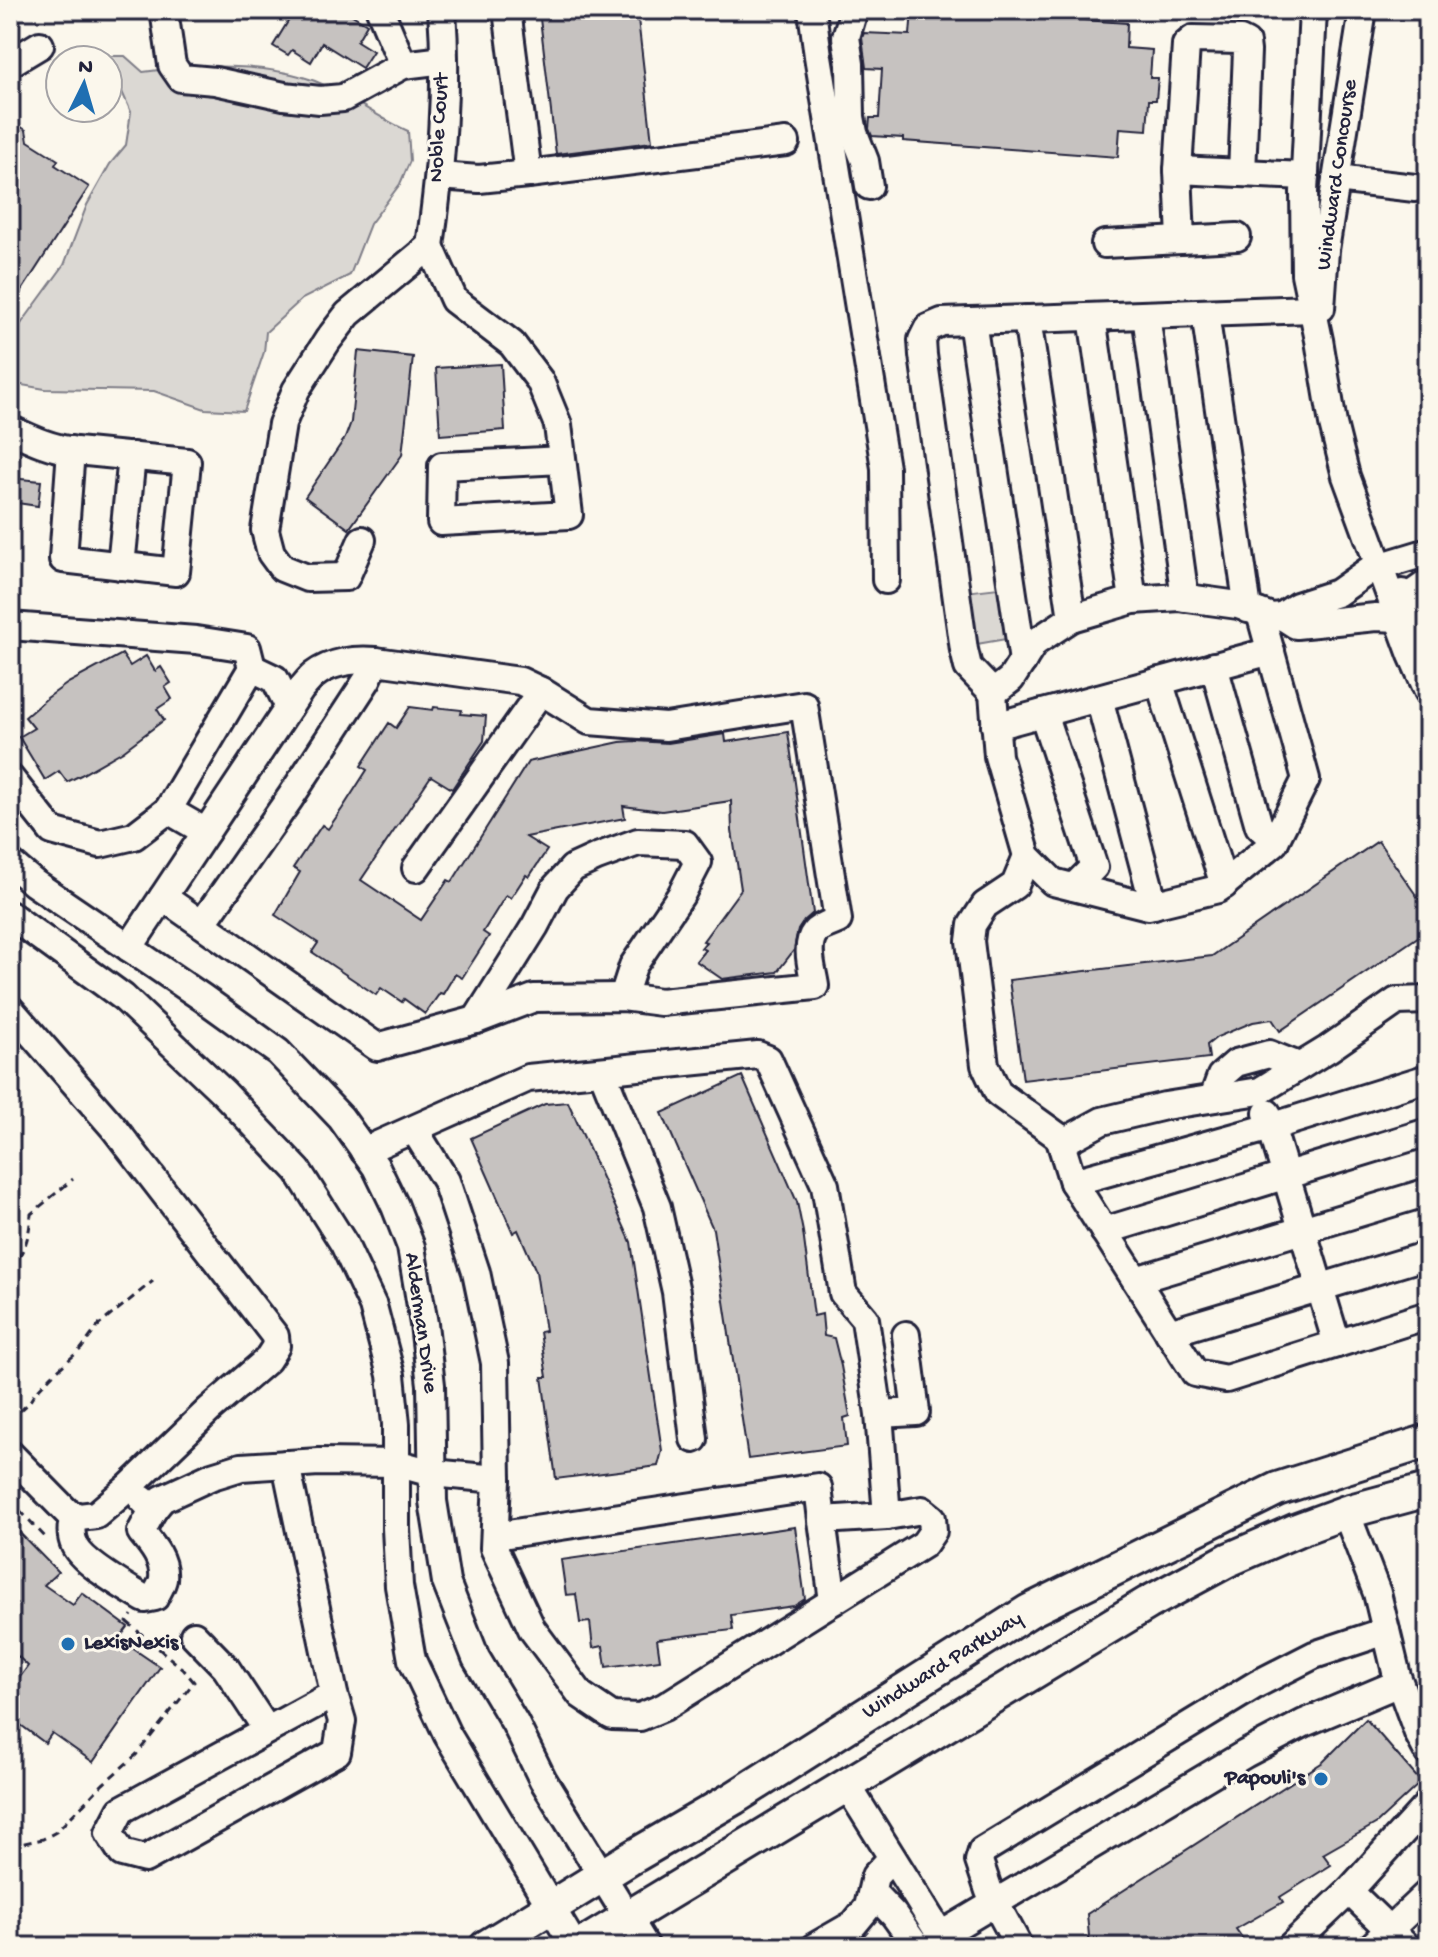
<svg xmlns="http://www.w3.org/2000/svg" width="1438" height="1957" font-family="'Gochi Hand',sans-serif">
<rect width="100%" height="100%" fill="#fbf7ec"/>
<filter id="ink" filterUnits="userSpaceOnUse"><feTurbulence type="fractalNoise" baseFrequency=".0125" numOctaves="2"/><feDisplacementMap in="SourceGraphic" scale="16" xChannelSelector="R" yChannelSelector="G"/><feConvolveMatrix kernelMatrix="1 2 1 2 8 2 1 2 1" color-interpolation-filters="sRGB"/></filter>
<g filter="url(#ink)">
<g fill="#dbd8d3" stroke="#7e7d87" stroke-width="2">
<path d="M107,56H125L143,72C195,65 266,62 315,81C348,94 376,117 408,131L410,161L400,184L370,224L350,275L302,299L266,332L264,352L244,411L205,409L154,391L45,389L10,383V339L64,265L87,205L110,164L126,145L131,112L119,85L108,72Z"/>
<path d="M998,588L1006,639L971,645L964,592Z"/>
</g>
<g fill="#c6c2c0" stroke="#22223b" stroke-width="2">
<path d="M295,10H344L367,24L357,41L373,51L362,68L322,43L311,62L292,50L288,55L273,46Z"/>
<path d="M539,10H637L652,142L556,154Z"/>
<path d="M912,10H939L1127,23L1126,48L1152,50L1150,78H1158L1156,100H1149L1147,130L1120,128L1118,157L903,141V138L872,136L869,129L870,118H879L882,69L866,68L862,38L864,33L910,35Z"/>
<path d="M10,120L26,130L28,141L58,160L55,165L89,187L10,309Z"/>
<path d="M358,351L413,357L402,455L349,529L305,497L345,438L351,422Z"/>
<path d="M501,364L505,430L440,435L436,368Z"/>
<path d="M10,478L41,481L38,506L10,502Z"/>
<path d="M122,654L130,666L146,656L155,671L161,667L171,683L165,687L172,699L157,709L164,720L123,751L81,775L67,782L59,771L45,780L19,737L34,728L25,717L47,698L68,683Z"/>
<path d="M410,707L433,710L434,707L462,710L461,714L486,716L484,741L452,789L431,776L361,880L421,920L448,880L452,882L528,762L620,742L635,741L668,743L725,734L726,742L788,732L813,913L804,921L798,930L794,950L777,972L722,979L696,961L705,950L701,948L706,942L703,941L741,889L732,831L731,801L662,811L623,806L625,818L526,837L547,850L529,877L526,875L511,898L506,895L483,932L489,936L462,978L455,974L443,994L440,993L425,1014L404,999L402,1002L381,988L376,995L312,952L318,943L275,915L300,872L293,868L322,825L328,829L342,809L367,770L361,766L389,723L396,728Z"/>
<path d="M1378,841L1428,912V930L1280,1031L1272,1019L1253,1022L1217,1037L1207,1045L1209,1058L1023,1080L1009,980L1212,956Z"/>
<path d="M742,1076L797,1202L803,1232L814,1316L822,1314L824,1336L834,1338L841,1366L850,1416L844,1418L847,1446L748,1459L713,1229L662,1113Z"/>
<path d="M568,1102L631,1242L662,1451L658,1466L556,1479L542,1377H547L540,1332L545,1331L536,1271L518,1230L513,1233L471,1138L545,1104Z"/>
<path d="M10,1523L58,1572L44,1585L73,1605L82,1593L128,1627L119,1639L160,1667L93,1762L52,1733L45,1743L10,1717V1691L28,1666L10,1649Z"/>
<path d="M795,1527L805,1599L794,1606L731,1615L733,1630L657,1639L660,1660L606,1667L603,1646L593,1648L590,1622L580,1623L576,1594L566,1595L561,1560Z"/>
<path d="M1366,1719L1421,1782L1377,1823L1323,1854L1331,1865L1280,1897L1283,1902L1236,1929L1243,1939L1236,1942L1239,1947H1090L1087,1914L1323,1762Z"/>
</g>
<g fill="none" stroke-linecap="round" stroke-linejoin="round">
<defs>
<g id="minor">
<path d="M164,10L172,65L181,78L215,81L284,96L320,100L343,98L403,65L444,60"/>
<path d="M380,10L403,65"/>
<path d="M812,10L818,56L885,468L886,580"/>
<path d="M854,10L846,37L850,64L851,117L854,133L865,161L869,186"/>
<path d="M1313,10L1304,192L1305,274L1319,340L1333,424L1346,476L1412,655L1428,691"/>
<path d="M10,63L40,45"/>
<path d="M1178,170L1186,45L1193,39L1240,40L1246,43L1247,51L1242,173"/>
<path d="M528,174L786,142"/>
<path d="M439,176L479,179L528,174L507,10"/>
<path d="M1336,179L1415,188"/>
<path d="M1181,240L1178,170L1305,176"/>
<path d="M1105,244L1237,237"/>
<path d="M430,246L454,300L512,344L540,381L558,425L569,515L441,522L442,466L562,460"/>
<path d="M430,246C441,167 448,89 442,10"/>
<path d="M1321,308L1325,250L1363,10"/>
<path d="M1205,313L1248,609"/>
<path d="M1146,315L1185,598"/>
<path d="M1092,317L1133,600"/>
<path d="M1027,319L1072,618"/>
<path d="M972,321L1023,661"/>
<path d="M10,429C31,439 52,449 76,451L187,462L176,572L63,559L71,450"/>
<path d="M362,540L346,577L307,578L282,568L271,553L265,530L282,424L296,390L328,340L348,314L430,246"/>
<path d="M1378,564L1337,593L1297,606L1282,616L1296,625L1376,617L1398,618"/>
<path d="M1385,565L1428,552"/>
<path d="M121,566L132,456"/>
<path d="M1402,593L1428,640"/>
<path d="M1405,599L1428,583"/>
<path d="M1282,616L1272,617L1238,605L1180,597L1133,600L1072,618L1034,643L1011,679L993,693L968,667L964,650L923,355L922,340L928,328L942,322L1313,309"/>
<path d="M10,626L196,640L247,648L252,668"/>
<path d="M1214,666L1259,826L1275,841"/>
<path d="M1159,681L1224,885"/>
<path d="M993,693L998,756L1027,856L1053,882L1148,906L1218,889L1274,843L1306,779L1260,613"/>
<path d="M1099,698L1154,905"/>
<path d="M1043,713L1094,867L1074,887"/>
<path d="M995,726L1271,651"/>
<path d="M10,778L52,831L100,844L134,836L168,810L206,832"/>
<path d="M168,810L252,668L275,679L289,707"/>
<path d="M1027,856L1015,885L985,905L972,925L970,941L985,1065L998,1093L1059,1137L1067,1140L1102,1121L1165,1106L1260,1091L1328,1049L1397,1001L1428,1000"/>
<path d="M10,863L34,883L203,998L278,1052L341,1118L376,1167L395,1206L411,1247L424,1324L431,1385L433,1501L446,1582L476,1658L515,1723L543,1780L646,1947"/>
<path d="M163,897L377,1047L476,1020L534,998L623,997L661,1002L815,986C813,971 804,946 815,932C819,927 831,923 838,920L804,705L666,727L589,721L541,691"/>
<path d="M10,915L123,997L224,1093L298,1171L344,1244L373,1306L391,1375L396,1424V1528L399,1586L412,1660L447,1734L575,1947"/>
<path d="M202,924L290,798L367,680L376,661"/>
<path d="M129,948L301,689C305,685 309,679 314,675C331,662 355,659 376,661L520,681L541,691L416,868"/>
<path d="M10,1009L114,1128L275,1336L276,1346L267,1360L209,1410L129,1487L96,1515L79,1517L68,1513L10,1454"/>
<path d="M476,1020L535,926L555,888L573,868L597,857L638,842L685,844L698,862L681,895L633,966L623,997"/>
<path d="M602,1071L657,1207L676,1292L694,1439"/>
<path d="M1213,1098L1221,1076L1236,1063L1269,1054L1299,1066"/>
<path d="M1267,1113L1337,1344"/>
<path d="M1059,1137L1073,1182L1195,1373L1226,1379L1428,1315"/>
<path d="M364,1151L528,1078L758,1055L768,1059L825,1185L843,1293L865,1319L879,1414L887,1516L922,1510L932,1518L933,1531L924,1544L664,1707L640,1717L612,1716L581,1695L532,1629L494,1548L497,1479L495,1363L476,1272L446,1181L414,1129"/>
<path d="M1073,1182L1271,1127L1428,1078"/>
<path d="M1104,1231L1428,1132"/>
<path d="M1136,1280L1428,1192"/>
<path d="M1169,1333L1428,1255"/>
<path d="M879,1414L916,1412L906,1335"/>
<path d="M286,1464L334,1694L342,1721L337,1752L145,1859L122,1853L109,1833L121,1810L334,1694"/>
<path d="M153,1510L162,1499L212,1476L241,1467L319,1462L396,1463L432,1473L497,1479"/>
<path d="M1346,1512L1377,1593L1397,1676L1418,1733L1428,1752"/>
<path d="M74,1515C71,1527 70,1535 75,1546C83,1563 128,1589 145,1599L155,1597C157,1592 162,1585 163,1579C165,1560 152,1545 141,1532L153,1510L142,1499"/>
<path d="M822,1520L833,1601"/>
<path d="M495,1536L818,1487L822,1520L887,1516"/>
<path d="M194,1635L226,1668L267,1730"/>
<path d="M847,1785L948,1947"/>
<path d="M1349,1891L1407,1947"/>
<path d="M872,1892L894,1915L917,1947"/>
<path d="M941,1935L1245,1754L1304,1723L1399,1683"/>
<path d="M814,1947L854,1924L868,1907L875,1876L892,1858"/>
<path d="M1019,1947L989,1891L979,1861L982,1851L1257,1684L1314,1655L1386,1631"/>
<path d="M1290,1947L1349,1891L1428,1804"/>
<path d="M1371,1947L1428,1893"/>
</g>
<g id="major">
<path d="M486,1947L629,1859L734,1798L1029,1611L1277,1489L1428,1441"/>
<path d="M579,1947L1148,1603L1228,1560L1297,1530L1346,1512L1428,1490"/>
</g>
</defs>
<use href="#minor" stroke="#22223b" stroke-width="32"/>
<use href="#major" stroke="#22223b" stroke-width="38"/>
<g stroke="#22223b" stroke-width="3" stroke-dasharray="8 6" stroke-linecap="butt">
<path d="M10,1268C26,1251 29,1237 31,1214L73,1179"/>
<path d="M10,1420L29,1403L35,1393L52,1375L81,1349L99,1325L153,1281"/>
<path d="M10,1500L48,1540"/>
<path d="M10,1846L43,1839L56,1832L103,1784L136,1755L194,1682L183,1669L127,1622L132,1615"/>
</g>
<use href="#minor" stroke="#fbf7ec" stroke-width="26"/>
<use href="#major" stroke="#fbf7ec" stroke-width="32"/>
</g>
</g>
<g fill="#1f6fb2" stroke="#fbf7ec" stroke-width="3">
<circle cx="68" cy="1644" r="8"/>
<circle cx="1321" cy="1779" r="8"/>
</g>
<g text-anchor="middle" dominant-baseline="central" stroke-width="6" stroke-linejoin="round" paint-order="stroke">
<g font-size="22" fill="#22223b" stroke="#fbf7ec">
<text transform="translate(440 128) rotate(-87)">Noble Court</text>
<text transform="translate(1338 175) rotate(-82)">Windward Concourse</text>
<text transform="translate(420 1323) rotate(82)">Alderman Drive</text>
<text transform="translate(943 1666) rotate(-32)">Windward Parkway</text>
</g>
<g font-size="22" font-weight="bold" fill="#22223b" stroke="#fbf7ec" text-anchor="start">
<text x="84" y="1644">LexisNexis</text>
<text x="1305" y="1779" text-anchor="end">Papouli's</text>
</g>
</g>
<rect width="1438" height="1957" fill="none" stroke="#fbf7ec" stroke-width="40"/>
<rect x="20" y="20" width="1398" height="1917" fill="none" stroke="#22223b" stroke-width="3" filter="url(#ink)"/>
<g transform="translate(84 84) rotate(5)"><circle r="38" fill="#fbf7ec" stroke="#a4a2a5" stroke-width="2"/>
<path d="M0-6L14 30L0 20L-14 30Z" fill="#1f6fb2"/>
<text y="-12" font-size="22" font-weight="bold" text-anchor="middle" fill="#22223b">N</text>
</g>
</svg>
